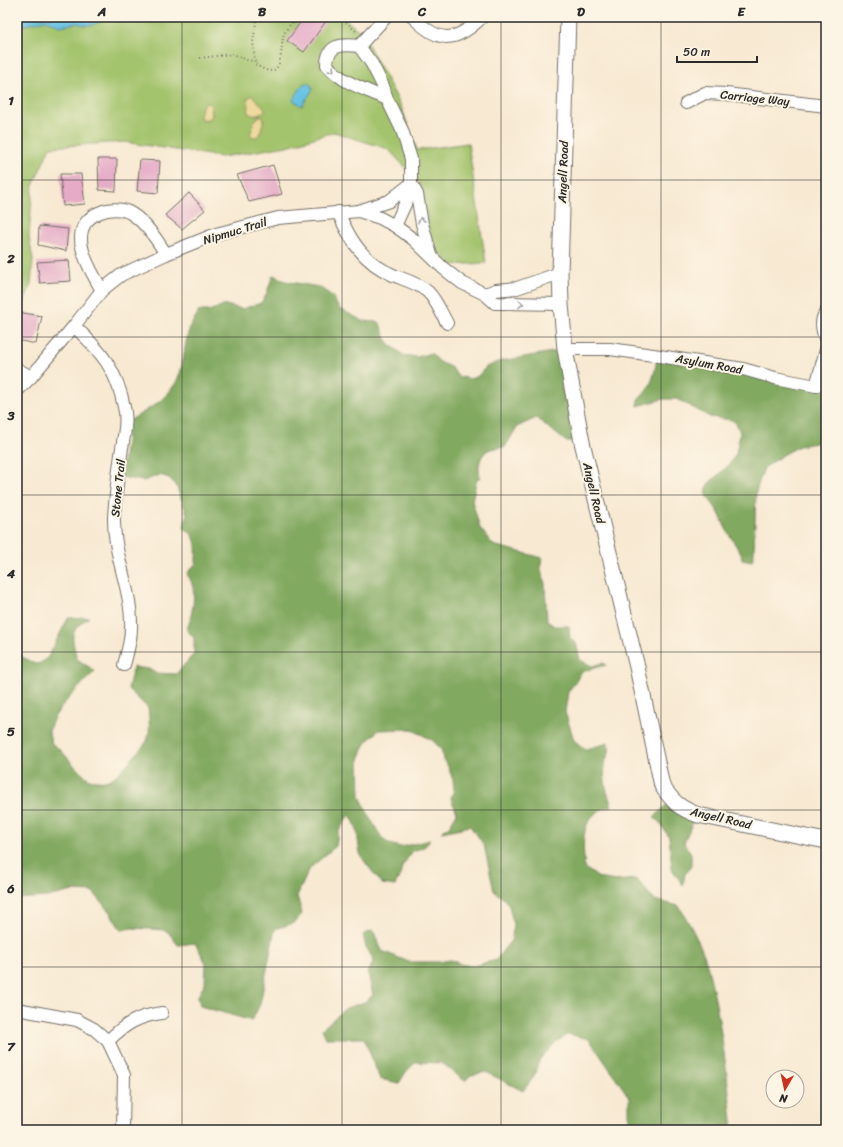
<svg xmlns="http://www.w3.org/2000/svg" width="843" height="1147" font-family="Sriracha,sans-serif">
<rect width="100%" height="100%" fill="#fcf5e5"/>
<filter id="ink" filterUnits="userSpaceOnUse"><feTurbulence type="fractalNoise" baseFrequency=".025" numOctaves="2"/><feDisplacementMap in="SourceGraphic" scale="8" xChannelSelector="R" yChannelSelector="G"/><feConvolveMatrix kernelMatrix="1 2 1 2 8 2 1 2 1" color-interpolation-filters="sRGB"/></filter>
<filter id="wash" filterUnits="userSpaceOnUse"><feTurbulence type="fractalNoise" baseFrequency=".012" numOctaves="4" result="noise"/><feDisplacementMap in="SourceGraphic" scale="16" xChannelSelector="R" yChannelSelector="G"/><feGaussianBlur stdDeviation="0.9" result="paint"/><feColorMatrix in="noise" values="0 0 0 0 0 0 0 0 0 0 0 0 0 0 0 0 0 1.4 0 .05"/><feComposite in="paint" operator="in"/></filter>
<g filter="url(#wash)">
<rect width="100%" height="100%" fill="#f8e9d2"/>
<path fill="#a3c36c" stroke="#67774c" d="M17,17H343L362,33L401,106L417,150L468,143L486,263L451,265L431,244L419,182L388,149L334,132L287,146L222,157L124,142L50,147L33,186L29,237L33,260L31,284L23,306L17,307Z"/>
<g fill="#82a960" stroke="#566a46">
<path d="M273,275L285,281L319,287L334,297L337,305L340,309L363,321L379,322L388,343L403,355L417,357L431,353L440,362L452,368L458,376L470,379L478,376L486,367L501,361L569,349L586,437L567,442L536,418L517,427L505,447C500,448 496,448 491,449C480,452 477,467 480,477L476,482L472,501L480,528L493,545L543,558L540,566L545,584L547,620L554,626H569L570,639L576,643L580,660L592,666L603,663L606,665L583,671L568,692L565,712L574,740L582,747L587,749L608,743C612,756 606,754 605,765C603,780 607,793 612,806C580,813 582,841 585,868L599,878L615,881L637,879L654,900L679,906C689,923 700,942 706,961C721,1016 727,1073 733,1130H623L629,1124V1097L589,1039L568,1034L556,1042L540,1059L533,1078L523,1091L486,1072L471,1075L465,1081L442,1063L416,1062L406,1072L399,1083L380,1079L364,1038H326L322,1029L346,1008L365,1002L373,995L368,973L374,960L366,947L363,935L373,930L382,951L409,962H439L451,960L460,964L473,966L496,960L512,939L513,923L509,905L505,900L494,891L484,845L470,826L442,832L450,825L457,813L451,798L454,789L453,780L447,764L445,763L441,749L432,740L411,729L379,730L367,741L359,759L360,796L369,816L382,838L389,844L401,847L430,840C426,848 419,849 412,851L402,867L399,880L398,878L395,886L382,884C377,877 362,860 360,853C357,839 359,826 349,814L338,833L336,846L310,868L297,896L302,914L294,923L275,929L260,1004L252,1021L200,1006L198,996L205,983L206,963L195,943L178,945L168,932L165,930L132,928L121,930L109,911L93,892L73,891L47,897L17,899V654L35,664L41,663L48,657L68,618L89,617C69,631 71,636 77,659L95,671C81,686 51,712 49,732C49,735 51,740 52,744C67,752 77,774 90,779C97,782 104,782 111,779C115,778 145,745 147,741C151,730 149,719 148,708L128,689L133,667L149,669L155,673L176,674L194,654V638L187,630C192,613 199,590 187,574L196,563C196,549 199,537 184,528L187,514L176,485L169,478L160,475L143,481L121,477L129,421C145,411 165,401 175,384C185,368 183,348 189,330C191,324 196,317 199,311H208L226,305L242,309L261,303L266,295Z"/>
<path d="M658,355L735,366L826,386V436L816,443L799,446L783,455L764,468L756,491L754,553L752,561L742,559L741,554L726,529L719,513L706,494L708,484L729,465L736,454L740,432L736,423L732,420L710,417L677,399H663L638,406V400C653,387 654,374 658,355Z"/>
<path d="M669,802L696,814L684,843L691,854V868L685,874L683,885L672,869L669,837L658,820L654,818Z"/>
</g>
<g fill="#eeda9e" stroke="#8c8264">
<path d="M250,96H252L262,105L265,109L264,112C259,115 253,117 248,113L249,106L247,100Z"/>
<path d="M205,103L211,104L212,116L208,119L202,120L200,117L202,107Z"/>
<path d="M260,116L263,117L264,119L260,133L257,137H253L250,134L253,127V122Z"/>
</g>
<g fill="#66c3e4" stroke="#487788">
<path d="M24,17H63L72,19L79,17H113L92,25H83L78,23L60,26L45,20L17,27V18Z"/>
<path d="M304,83L307,85L308,83L312,86L311,88L313,89L302,106L293,100Z"/>
</g>
<g id="blocks">
<g fill="#e5abc7">
<path d="M304,17H329L304,52L287,41Z"/>
<path d="M98,159H117L116,191L99,190Z"/>
<path d="M140,160L160,161L158,193L137,191Z"/>
<path d="M273,165L282,194L249,202L237,175Z"/>
<path d="M60,174H81L85,204L63,206Z"/>
<path d="M189,193L205,210L182,229L165,215Z"/>
<path d="M39,226L68,229L66,251L38,245Z"/>
<path d="M69,260L71,281L40,283L37,262Z"/>
<path d="M17,312L42,316L36,344L17,340Z"/>
</g>
</g>
</g>
<g filter="url(#ink)">
<use href="#blocks" fill-opacity="0" stroke="#736e65" stroke-width="1"/>
<g fill="none" stroke-linecap="round" stroke-linejoin="round">
<defs>
<g id="minor">
<path d="M413,17C439,44 456,43 482,17"/>
<path d="M359,46L386,17"/>
<path d="M387,99C365,89 342,83 327,65C327,44 342,44 359,46L372,64L383,86L387,99L402,130L411,159V184L405,204L395,226"/>
<path d="M686,103L705,93L726,94L826,106"/>
<path d="M359,211L389,201L411,184L417,194L422,224L431,255"/>
<path d="M338,212C350,240 363,262 393,275C405,280 418,283 428,292C437,301 441,313 447,323"/>
<path d="M102,290C94,277 81,255 81,239C80,214 113,202 132,214C146,223 157,240 166,254"/>
<path d="M485,294L496,290L517,288L560,273"/>
<path d="M826,312C820,320 822,331 826,340"/>
<path d="M74,326C101,351 117,370 124,407C128,422 123,439 121,455C118,476 115,497 114,518C113,556 133,592 131,629C131,641 127,654 124,665"/>
<path d="M565,349H610L653,355L743,369L775,378L816,386L826,350"/>
<path d="M17,369L31,377"/>
<path d="M17,391L31,377L74,326L102,290L121,275L166,254L216,234L278,218L359,211L380,218L395,226L413,239L443,268L462,283L485,294L495,303L561,304"/>
<path d="M17,1009L77,1020L94,1029L108,1041L124,1075L123,1130"/>
<path d="M108,1041C125,1024 138,1016 162,1013"/>
</g>
<path id="tertiary" d="M568,17L560,273L561,304L565,349L582,442L637,667L662,786C673,802 679,808 698,815L826,841"/>
</defs>
<use href="#minor" stroke="#736e65" stroke-width="14"/>
<use href="#tertiary" stroke="#736e65" stroke-width="17"/>
<g stroke="#736e65" stroke-width="2" stroke-dasharray="1 3" stroke-linecap="butt">
<path d="M257,17L253,42L255,64C285,85 279,52 284,34C287,27 293,22 298,17"/>
<path d="M340,17L357,32"/>
<path d="M200,58L233,54L246,60L254,61"/>
</g>
<use href="#minor" stroke="#fff" stroke-width="12"/>
<use href="#tertiary" stroke="#fff" stroke-width="15"/>
</g>
<defs><path id="oneway-chevron" d="M-2-3.5L2.5 0L-2 3.5" fill="none" stroke-width="1.6" stroke-linecap="round" stroke-linejoin="round"/></defs>
<g stroke="#a0a0a0">
<use href="#oneway-chevron" transform="translate(332 70) rotate(46)"/>
<use href="#oneway-chevron" transform="translate(421 220) rotate(-103)"/>
<use href="#oneway-chevron" transform="translate(521 304) rotate(2)"/>
</g>
</g>
<path fill="none" stroke="#2b2b2b" stroke-width="1" stroke-opacity="0.55" d="M182,17V1130M342,17V1130M501,17V1130M661,17V1130M17,180H826M17,337H826M17,495H826M17,652H826M17,810H826M17,967H826"/>
<g text-anchor="middle" dominant-baseline="central" stroke-width="4" stroke-linejoin="round" paint-order="stroke">
<g font-size="12" fill="#2b2b2b" stroke="#fcf5e5">
<text transform="translate(755 98) rotate(6)">Carriage Way</text>
<text transform="translate(563 172) rotate(-88)">Angell Road</text>
<text transform="translate(235 231) rotate(-17)">Nipmuc Trail</text>
<text transform="translate(709 364) rotate(10)">Asylum Road</text>
<text transform="translate(118 488) rotate(-84)">Stone Trail</text>
<text transform="translate(594 493) rotate(77)">Angell Road</text>
<text transform="translate(721 818) rotate(13)">Angell Road</text>
</g>
</g>
<rect width="843" height="1147" fill="none" stroke="#fcf5e5" stroke-width="44"/>
<g transform="translate(785 1089) rotate(189)"><circle r="19" fill="#fcf5e5" stroke="#a8a49b"/>
<path d="M0-3L7 15L0 10L-7 15Z" fill="#c8321e"/>
<text y="-6" font-size="11" font-weight="bold" text-anchor="middle" fill="#2b2b2b">N</text>
</g>
<path d="M677 56v6h80v-6" fill="none" stroke="#2b2b2b" stroke-width="2"/>
<text x="683" y="56" font-size="12" fill="#2b2b2b" stroke="#fcf5e5" stroke-width="3" paint-order="stroke">50 m</text>
<rect x="22" y="22" width="799" height="1103" fill="none" stroke="#2b2b2b" stroke-width="1.5"/>
<g font-size="13" text-anchor="middle" font-weight="bold" fill="#2b2b2b">
<text x="102" y="16">A</text>
<text x="262" y="16">B</text>
<text x="422" y="16">C</text>
<text x="581" y="16">D</text>
<text x="741" y="16">E</text>
<text x="11" y="105">1</text>
<text x="11" y="263">2</text>
<text x="11" y="420">3</text>
<text x="11" y="578">4</text>
<text x="11" y="736">5</text>
<text x="11" y="893">6</text>
<text x="11" y="1051">7</text>
</g>
</svg>
